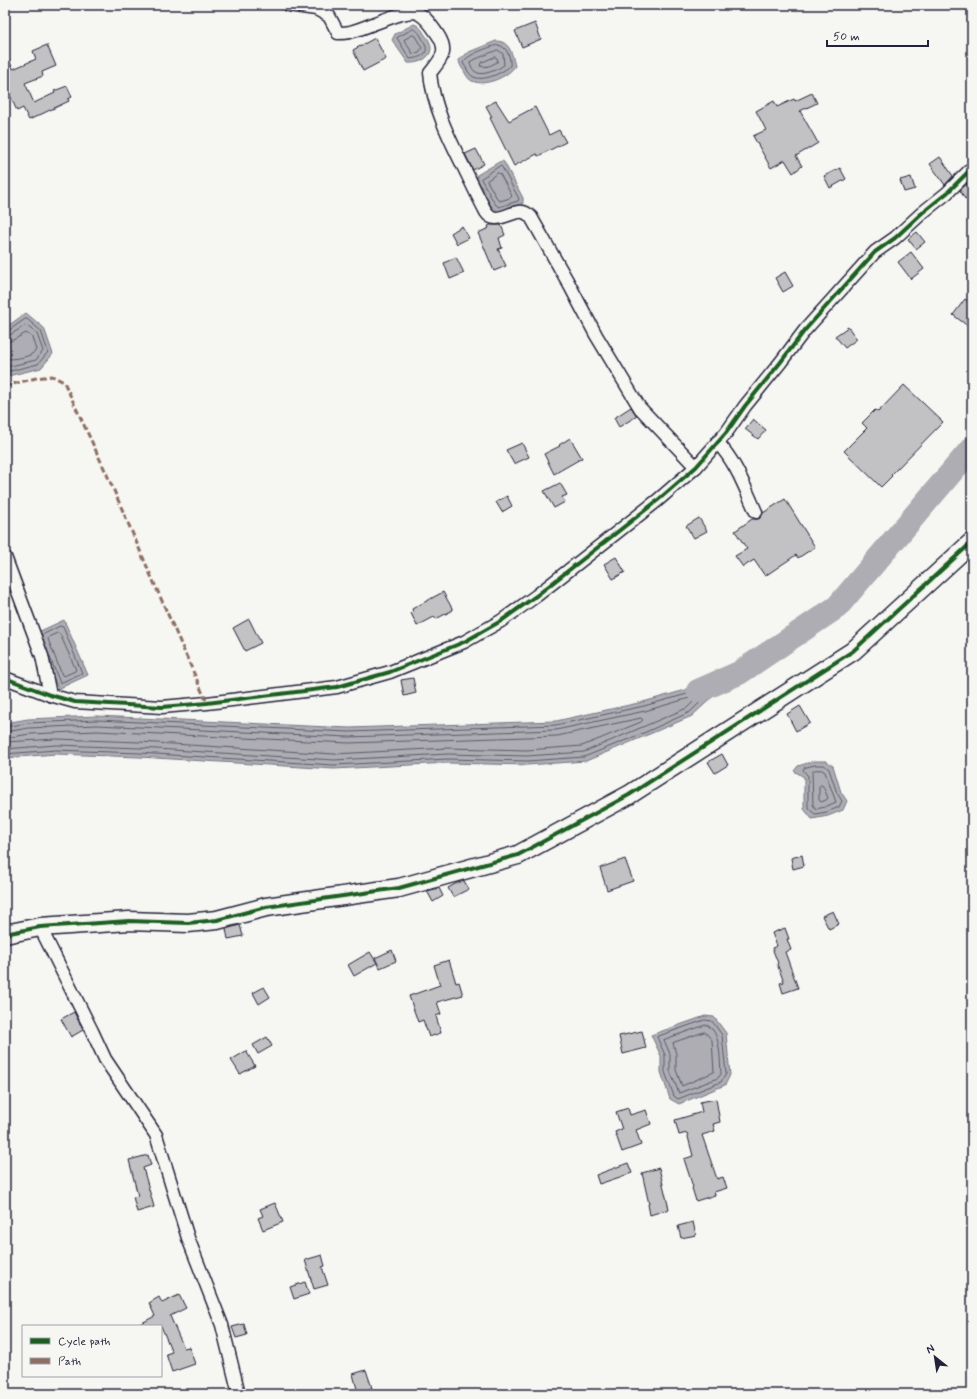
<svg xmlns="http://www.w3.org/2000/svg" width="977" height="1399" font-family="Mynerve,sans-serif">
<rect width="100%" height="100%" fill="#f6f6f2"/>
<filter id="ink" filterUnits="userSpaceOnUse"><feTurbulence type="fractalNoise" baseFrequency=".025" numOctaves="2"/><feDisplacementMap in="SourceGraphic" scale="8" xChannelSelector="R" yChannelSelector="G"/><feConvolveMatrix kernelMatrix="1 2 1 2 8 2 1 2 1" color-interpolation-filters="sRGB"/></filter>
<g filter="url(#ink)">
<g fill="#adadb3" stroke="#757583">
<path d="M414,24C420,26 422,30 425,35C427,37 429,40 430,43C435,57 419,64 408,63L392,40L395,34Z"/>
<path d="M496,41C510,41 512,54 515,66C508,77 485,87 472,81C468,79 466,75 464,71C461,67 459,64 459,59L469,52Z"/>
<path d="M502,161L504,162L523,198V203L499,211C490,210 482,190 477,182V175L499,162Z"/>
<path d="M26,313L44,328L53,354L41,368L8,376L5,372V328Z"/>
<path d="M64,620L88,675L58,689L36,633Z"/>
<path d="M735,676L692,716L586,761L527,765L448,763L334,769L139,757L56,754L5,758V723L28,719L97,716L349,728L556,721L643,702Z"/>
<path d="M814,761H826L833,766L841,792L847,801L843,810L828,816L812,819L804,809V777L794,771L798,766Z"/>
<path d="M705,1016L714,1017L726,1033L730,1075L725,1085L679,1104L670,1099L661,1072V1056L651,1035Z"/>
</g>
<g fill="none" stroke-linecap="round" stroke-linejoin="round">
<g stroke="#5a5a6b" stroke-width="1">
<path d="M413,29C418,30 420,34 422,38C431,52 425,57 410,59L397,38Z"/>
<path d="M413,35L415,36L422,48L419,52L413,54L404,40Z"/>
<path d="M498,45C507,46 511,58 510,66C502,73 482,83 472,76C468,73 466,67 463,63C466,55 489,47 498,45Z"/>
<path d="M498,50L503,54L504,65C499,69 482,77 476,72C473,71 471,66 470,64V62Z"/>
<path d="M495,57L497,58L498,61C493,65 486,68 480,66L481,63Z"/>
<path d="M500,166L502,167L519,199L518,201L499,207L495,204L481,179Z"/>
<path d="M498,173L500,174L512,196L510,198L500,201L498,200L487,181Z"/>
<path d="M5,331H8L25,319H27L41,331L48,352L38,364L10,371L5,370"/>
<path d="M5,336L10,335L26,325L37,334L43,351L36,360L11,366L5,365"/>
<path d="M5,342L13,340L26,333L32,337L36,350C31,358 14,359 5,359"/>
<path d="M58,633L60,634L76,670L75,671L64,676L62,675L48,639L49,637Z"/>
<path d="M42,635L60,626L63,627L82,673L60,683L49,655"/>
<path d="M5,727L28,723L97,720L348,732L556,725L644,706L712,687L714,689L690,712L646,732L584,757L527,761L448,759L334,765L139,753L56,750L5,754"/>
<path d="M5,732L29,728L97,725L348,737L556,730L645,711L693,697L696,699L687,708L584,752L527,756L448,754L334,760L140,748L56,745L5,749"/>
<path d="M5,738L30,734L97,731L349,743L557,736L641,718L643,720L641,722L582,746L527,750L448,748L334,754L140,742L56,739L5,742"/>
<path d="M815,765H824L829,769L837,793L842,801L839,807L827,812L815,814L808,808V776L803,770L804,768Z"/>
<path d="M822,770L825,772L836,802L825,807L816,809L813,805L812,772L815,770Z"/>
<path d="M821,785L823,786L828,798L826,800L821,802L819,800V787Z"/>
<path d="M705,1020L712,1021L722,1035L726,1074L721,1082L678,1099L674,1096L665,1072V1055L657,1037Z"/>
<path d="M706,1025C721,1029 720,1061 721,1074L718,1078L679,1093L670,1071V1054L664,1040Z"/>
<path d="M705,1032L712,1040L714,1072L682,1086L676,1070V1054L673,1043Z"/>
</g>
<path stroke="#adadb3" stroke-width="24" d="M698,691L739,673L837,607L972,448"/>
</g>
<g fill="#c2c2c4" stroke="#22223b">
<path d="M535,23L541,39L522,47L515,31Z"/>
<path d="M375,38L386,59L363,71L353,50Z"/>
<path d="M47,45L56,66L42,72L43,76L25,83L34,103L55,93L54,91L67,86L72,97L68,99L69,101L29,120L23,108L17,111L9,93H11L5,77V50L13,69L36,59L33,51Z"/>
<path d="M812,93L817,103L800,111L818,143L796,156L802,166L793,173L785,160L771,168L753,136L766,130L756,111L774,101L777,107L794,99L795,101Z"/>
<path d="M496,101L509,121L535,107L549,135L559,130L566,142L538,156L537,154L514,166L490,118L492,117L486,106Z"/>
<path d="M476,149L484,164L473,170L465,154Z"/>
<path d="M940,157L953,176L945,185L930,164Z"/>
<path d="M840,168L846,179L830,188L824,176Z"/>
<path d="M911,177L915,189L904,192L900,180Z"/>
<path d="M969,182L972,188V194L965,199L960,190Z"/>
<path d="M490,225H501L505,235L499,238L502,248L498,249L506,266L494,271L478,233L489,228L488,226Z"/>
<path d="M462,226L469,238L457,244L451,233Z"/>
<path d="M917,232L925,242L916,249L908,239Z"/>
<path d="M911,252L924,269L911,279L898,262Z"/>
<path d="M456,257L464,273L450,279L444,263Z"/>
<path d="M785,272L793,286L783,292L775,278Z"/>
<path d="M965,299L972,304V329L953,315Z"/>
<path d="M848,327L857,339L845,348L835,336Z"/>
<path d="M904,385L943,422L891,475L892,476L881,487L844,451L867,428L862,423L875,410L878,412Z"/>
<path d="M631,407L637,416L619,427L614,418Z"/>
<path d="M753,419L766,430L758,439L745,429Z"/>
<path d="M570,438L582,458L554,474L544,454L560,446L559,445Z"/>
<path d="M522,443L529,457L514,464L506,450Z"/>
<path d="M560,483L567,495L562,497L565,502L554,508L544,491Z"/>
<path d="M507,496L512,506L502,512L496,502Z"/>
<path d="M785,499L815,547L798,558L796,555L765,576L754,560L743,567L735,556L747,549L735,531L752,519H759L763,513Z"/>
<path d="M699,518L707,531L694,538L686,526Z"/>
<path d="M616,557L625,572L613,579L604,564Z"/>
<path d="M443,592L453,610L436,619L434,617L417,626L411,613L413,612L412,609Z"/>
<path d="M249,619L261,643L245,651L233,628Z"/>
<path d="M413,678L416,693L404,696L401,680Z"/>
<path d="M800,706L810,723L796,731L787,714Z"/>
<path d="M722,754L728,765L715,773L708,762Z"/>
<path d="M802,855L804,866L793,869L791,858Z"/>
<path d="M625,859L633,881L607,890L600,868Z"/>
<path d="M464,881L469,889L453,897L448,888L457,883Z"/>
<path d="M439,888L443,896L433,902L427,891Z"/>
<path d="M833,911L839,924L829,929L822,916Z"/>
<path d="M240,925L243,936L228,939L226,929Z"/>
<path d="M785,928L789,939H787L791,950L785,952L798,988L783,993L780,983L784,982L777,964L778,963L772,948L777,946L772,933Z"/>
<path d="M392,950L396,961L380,968L375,958Z"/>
<path d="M370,952L377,963L354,976L348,965Z"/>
<path d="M449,960L456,983L459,982L463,995L437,1002L441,1014L436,1016L441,1033L429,1037L423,1020L418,1022L409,996L440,985L434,965Z"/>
<path d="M264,987L270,997L259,1004L253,993Z"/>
<path d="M74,1012L83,1030L71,1037L61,1019Z"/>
<path d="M642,1031L646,1048L623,1054L619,1036Z"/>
<path d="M267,1037L272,1046L258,1054L253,1045Z"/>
<path d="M246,1051L255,1066L240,1074L231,1060Z"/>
<path d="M716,1099L720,1122L713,1124L715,1131L702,1135L717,1179L723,1177L727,1188L714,1192L715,1195L696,1201L692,1188L693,1187L684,1159L693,1156L687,1133L679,1135L675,1120L702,1112L700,1102Z"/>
<path d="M628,1108L630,1115L646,1110L651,1124L636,1130L641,1145L622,1152L615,1132L622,1129L616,1112Z"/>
<path d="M148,1155L151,1165L143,1168L154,1207L137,1212L133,1197L138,1196L129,1160Z"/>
<path d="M628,1163L632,1173L599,1184L596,1175Z"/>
<path d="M659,1168L669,1209L650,1215L648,1204H649L642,1173Z"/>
<path d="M275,1203L283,1222L263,1230L258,1218L263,1216L260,1209Z"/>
<path d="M693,1222L696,1235L681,1238L678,1226Z"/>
<path d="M322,1255L325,1266L322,1267L328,1285L314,1289L305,1260Z"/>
<path d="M305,1282L309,1294L294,1299L290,1287Z"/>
<path d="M179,1295L186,1308L170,1316L184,1348L189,1347L195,1364L172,1372L166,1354L172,1352L161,1326H136L155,1316L149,1303L159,1297L162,1303Z"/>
<path d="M244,1324L247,1335L236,1338L232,1327Z"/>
<path d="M366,1370L372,1388L358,1393L353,1374Z"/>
</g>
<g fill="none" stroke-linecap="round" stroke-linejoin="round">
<defs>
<g id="street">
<path d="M288,5L316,9L329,16L338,33C342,33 346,33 350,32C365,29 405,8 417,13C426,16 433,28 438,35C449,52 441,59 430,73C433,106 449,138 464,168C471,182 478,197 486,212C494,225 508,213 519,212C524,211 528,214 531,217L569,284L596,335L640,408L696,467"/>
<path d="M717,442C736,462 745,488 756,512"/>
<path d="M5,557L42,656L50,695"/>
<path d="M5,678L50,695L75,702L162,707L207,703L337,687L390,672L464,642L501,621L536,596L658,500L696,467L726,433L745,406L780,363L805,330L857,272L875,252L895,238L922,213L947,193L972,168"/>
<path d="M40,927L92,1031L105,1059L156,1135L188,1238L222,1325L239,1394"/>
</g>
<path id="secondary" d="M5,934L40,927L129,921L188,923L217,920L266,907L399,888L518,855L629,795L853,651L972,542"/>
</defs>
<use href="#street" stroke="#22223b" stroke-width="15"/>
<use href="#secondary" stroke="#22223b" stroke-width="21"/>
<use href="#street" stroke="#f6f6f2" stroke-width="12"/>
<use href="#secondary" stroke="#f6f6f2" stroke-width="18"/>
<path stroke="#8d6e63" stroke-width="3" stroke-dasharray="6 3" stroke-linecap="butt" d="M5,386L36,378L52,376L64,382L109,479L151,576L207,703"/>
<defs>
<g id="cycleway">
<path d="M5,678L50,695L75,702L162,707L207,703L337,687L390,672L464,642L501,621L536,596L658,500L696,467L726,433L745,406L780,363L805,330L857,272L875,252L895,238L922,213L947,193L972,168"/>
<path d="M5,934L40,927L129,921L188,923L217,920L266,907L399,888L518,855L629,795L853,651L972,542"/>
</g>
</defs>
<use href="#cycleway" stroke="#f6f6f2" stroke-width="6"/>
<use href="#cycleway" stroke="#1b5e20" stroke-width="4"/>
</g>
</g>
<rect width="977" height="1399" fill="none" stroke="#f6f6f2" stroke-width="20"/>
<rect x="10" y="10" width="957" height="1379" fill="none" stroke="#22223b" stroke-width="1.5" filter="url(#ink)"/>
<rect x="22" y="1325" width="140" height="52" fill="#f6f6f2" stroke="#a1a1a9"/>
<rect x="30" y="1338" width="20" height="6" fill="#1b5e20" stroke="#a1a1a9"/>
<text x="58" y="1345" font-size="12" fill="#22223b">Cycle path</text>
<rect x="30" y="1358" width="20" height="6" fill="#8d6e63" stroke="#a1a1a9"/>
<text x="58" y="1365" font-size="12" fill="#22223b">Path</text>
<g transform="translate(935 1357) rotate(330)" stroke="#f6f6f2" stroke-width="3" paint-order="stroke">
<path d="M0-3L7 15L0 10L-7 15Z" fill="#22223b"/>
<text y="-6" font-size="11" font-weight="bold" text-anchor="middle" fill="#22223b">N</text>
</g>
<path d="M827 40v6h101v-6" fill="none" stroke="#22223b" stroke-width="2"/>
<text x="833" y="40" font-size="12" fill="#22223b" stroke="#f6f6f2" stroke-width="3" paint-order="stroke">50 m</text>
</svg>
